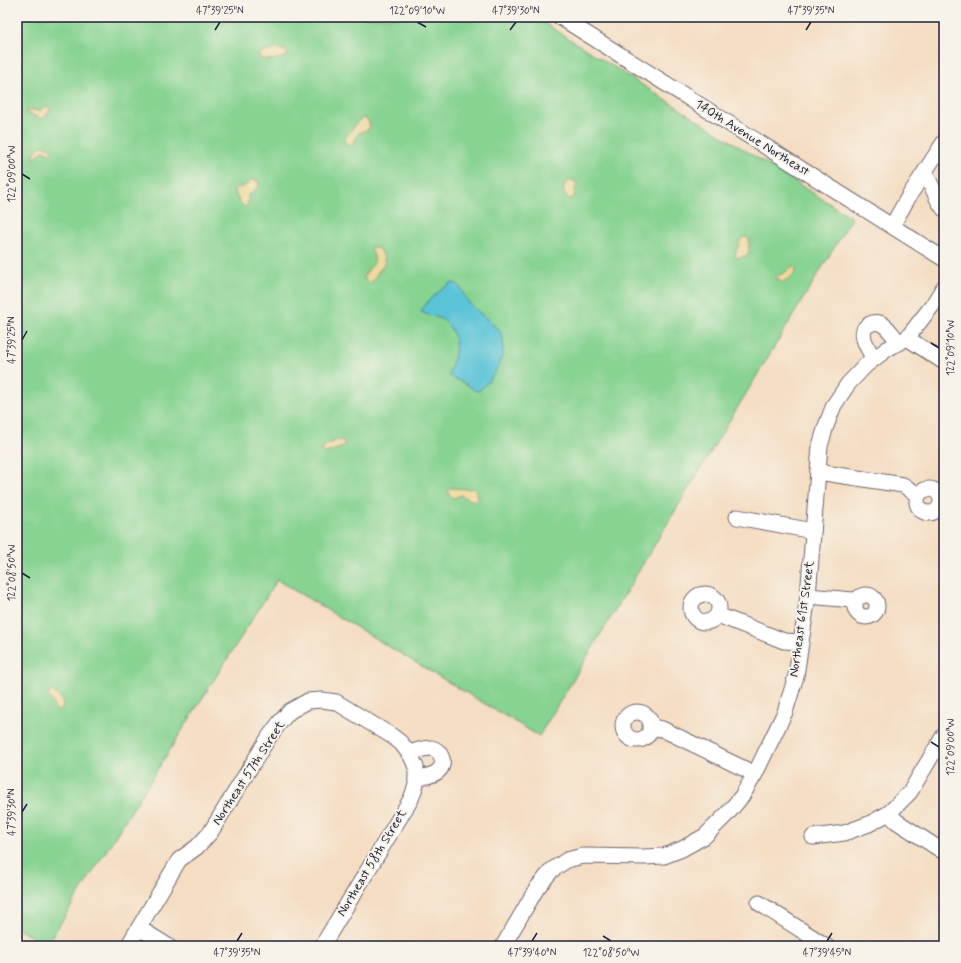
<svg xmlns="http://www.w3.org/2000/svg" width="961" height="963" font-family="Mynerve,sans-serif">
<rect width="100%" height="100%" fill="#f7f3e8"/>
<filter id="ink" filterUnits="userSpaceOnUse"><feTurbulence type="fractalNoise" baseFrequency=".025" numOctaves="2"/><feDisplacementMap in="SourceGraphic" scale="8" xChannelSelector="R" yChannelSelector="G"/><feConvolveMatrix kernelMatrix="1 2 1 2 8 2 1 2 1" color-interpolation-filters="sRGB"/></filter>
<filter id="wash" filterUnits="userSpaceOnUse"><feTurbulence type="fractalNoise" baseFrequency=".012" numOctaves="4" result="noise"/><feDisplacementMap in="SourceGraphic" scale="16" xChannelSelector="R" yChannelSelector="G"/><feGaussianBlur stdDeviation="0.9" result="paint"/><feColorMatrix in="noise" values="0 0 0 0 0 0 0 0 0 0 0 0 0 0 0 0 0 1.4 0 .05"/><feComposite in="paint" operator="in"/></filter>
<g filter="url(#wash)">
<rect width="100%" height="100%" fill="#f4ddc2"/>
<path fill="#87d391" stroke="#547a66" d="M17,17H535L852,218L539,736L277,580L46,946L17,928Z"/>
<g fill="#eeda9e" stroke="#887e6c">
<path d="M277,49L285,50L288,54L287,56C280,60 266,61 259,58V54L262,52Z"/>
<path d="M46,106L50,108V111L43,119L26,113C29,107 34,111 39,111Z"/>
<path d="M364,118L368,121L370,126L369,129L359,133L354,142L349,145L346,144L344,140L346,137L359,120Z"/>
<path d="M40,146L49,147L52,150V152L50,153L44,151L41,152L37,157L34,159L33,158L36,151Z"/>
<path d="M252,180H255L258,181L259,186C257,190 251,192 248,195V204L245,207L239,202L234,190C237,187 238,188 242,187C246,186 249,182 252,180Z"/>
<path d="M571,180L575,181L577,185C577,186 576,187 575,189C574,194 576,197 570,199C561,194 561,184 571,180Z"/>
<path d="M744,237H747L749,239V252L746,256L737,258L735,254L741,239Z"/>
<path d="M372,247C380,247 386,257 384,264C383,267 380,269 378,272C375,277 375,280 370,283L366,281L364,277C369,265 380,265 371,250Z"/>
<path d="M791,267H794L796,269C796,275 788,279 783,282L777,280C777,273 780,276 784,273C787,271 789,269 791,267Z"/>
<path d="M340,440C344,441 346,444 343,447L326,453L322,452V448C327,444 334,441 340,440Z"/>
<path d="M452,488L469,489L474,488L477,491C480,506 468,500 461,495L454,498C449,496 447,494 449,489Z"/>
<path d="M52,691C60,696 67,702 60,711C51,709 55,705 51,700C50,698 48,697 48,695L49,692Z"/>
</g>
<path fill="#5bc4d7" stroke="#3e7389" d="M451,283H456L459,286L469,303L499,330C512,348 494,380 478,391C473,390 473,389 469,386C463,381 455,380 449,376C449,371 453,364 454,358C458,343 454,325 439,318C433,316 427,315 421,312C423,303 443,288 451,283Z"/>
</g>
<g filter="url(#ink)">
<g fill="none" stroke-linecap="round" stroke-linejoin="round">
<defs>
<g id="minor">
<path d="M560,17L944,259"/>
<path d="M925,172L938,200L944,209"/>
<path d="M892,226L909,196L944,142"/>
<path d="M907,338L944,362"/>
<path d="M874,359C869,350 855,331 870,324C874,322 878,322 882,324C889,328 894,337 899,343"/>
<path d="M818,472L903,485L918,495"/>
<circle cx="929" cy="501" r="12"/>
<path d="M737,517L813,531"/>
<circle cx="705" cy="608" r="14"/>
<circle cx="866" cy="606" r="11"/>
<path d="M808,596L853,600L855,601"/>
<path d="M718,615L784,641L800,642"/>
<circle cx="637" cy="726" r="14"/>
<path d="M650,727L662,729L755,774"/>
<path d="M409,753C416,751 424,748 431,748C442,750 447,765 437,772C432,776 422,777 416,779"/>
<path d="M889,813L896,821L944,852"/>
<path d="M813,837L844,833L869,824L889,813L910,792L944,735"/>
<path d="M759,903L826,946"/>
<path d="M139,928L168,946"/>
<path d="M128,946L179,860L197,847L210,833L269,737L280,722L290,711L308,701L322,700L336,702L392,736L401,743L411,756L416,767V785L411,799L322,946"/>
<path d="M503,946L537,888L552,870L567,860L583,856L644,857L664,856L682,849L705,836L728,813L742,796L755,774L785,712L796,676L808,596L820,446L826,426L834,405L848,384L866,365L887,349L907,338L932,306L944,287"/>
</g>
</defs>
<use href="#minor" stroke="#6c636a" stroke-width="17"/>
<use href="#minor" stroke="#fff" stroke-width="15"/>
</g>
</g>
<path fill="none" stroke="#22223b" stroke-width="1.5" d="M417,22L426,27M215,30L220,22M510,30L516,22M806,30L811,22M22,174L30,179M22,340L27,331M931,343L939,348M22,573L30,578M931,742L939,747M22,812L27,804M603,936L611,941M237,941L242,933M532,941L537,933M827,941L832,933"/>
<g text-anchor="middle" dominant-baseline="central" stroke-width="4" stroke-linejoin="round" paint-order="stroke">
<g font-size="13" fill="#22223b" stroke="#f7f3e8">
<text transform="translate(752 138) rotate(32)">140th Avenue Northeast</text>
<text transform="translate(802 619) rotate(-82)">Northeast 61st Street</text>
<text transform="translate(249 773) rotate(-57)">Northeast 57th Street</text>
<text transform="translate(372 863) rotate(-59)">Northeast 58th Street</text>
</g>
</g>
<rect width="961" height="963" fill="none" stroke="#f7f3e8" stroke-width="44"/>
<rect x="22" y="22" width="917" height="919" fill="none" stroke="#22223b" stroke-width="1.5"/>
<g font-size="10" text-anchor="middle" fill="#22223b">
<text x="220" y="14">47°39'25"N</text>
<text x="417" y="14">122°09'10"W</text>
<text x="516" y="14">47°39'30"N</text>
<text x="811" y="14">47°39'35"N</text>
<text transform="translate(11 174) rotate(-90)" y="4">122°09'00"W</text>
<text transform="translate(11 340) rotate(-90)" y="4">47°39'25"N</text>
<text transform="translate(950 348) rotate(-90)" y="4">122°09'10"W</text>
<text transform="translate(11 573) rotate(-90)" y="4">122°08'50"W</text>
<text transform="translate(950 747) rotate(-90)" y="4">122°09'00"W</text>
<text transform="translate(11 812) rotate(-90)" y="4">47°39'30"N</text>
<text x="237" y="956">47°39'35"N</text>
<text x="532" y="956">47°39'40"N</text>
<text x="611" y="956">122°08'50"W</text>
<text x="827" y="956">47°39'45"N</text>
</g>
</svg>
